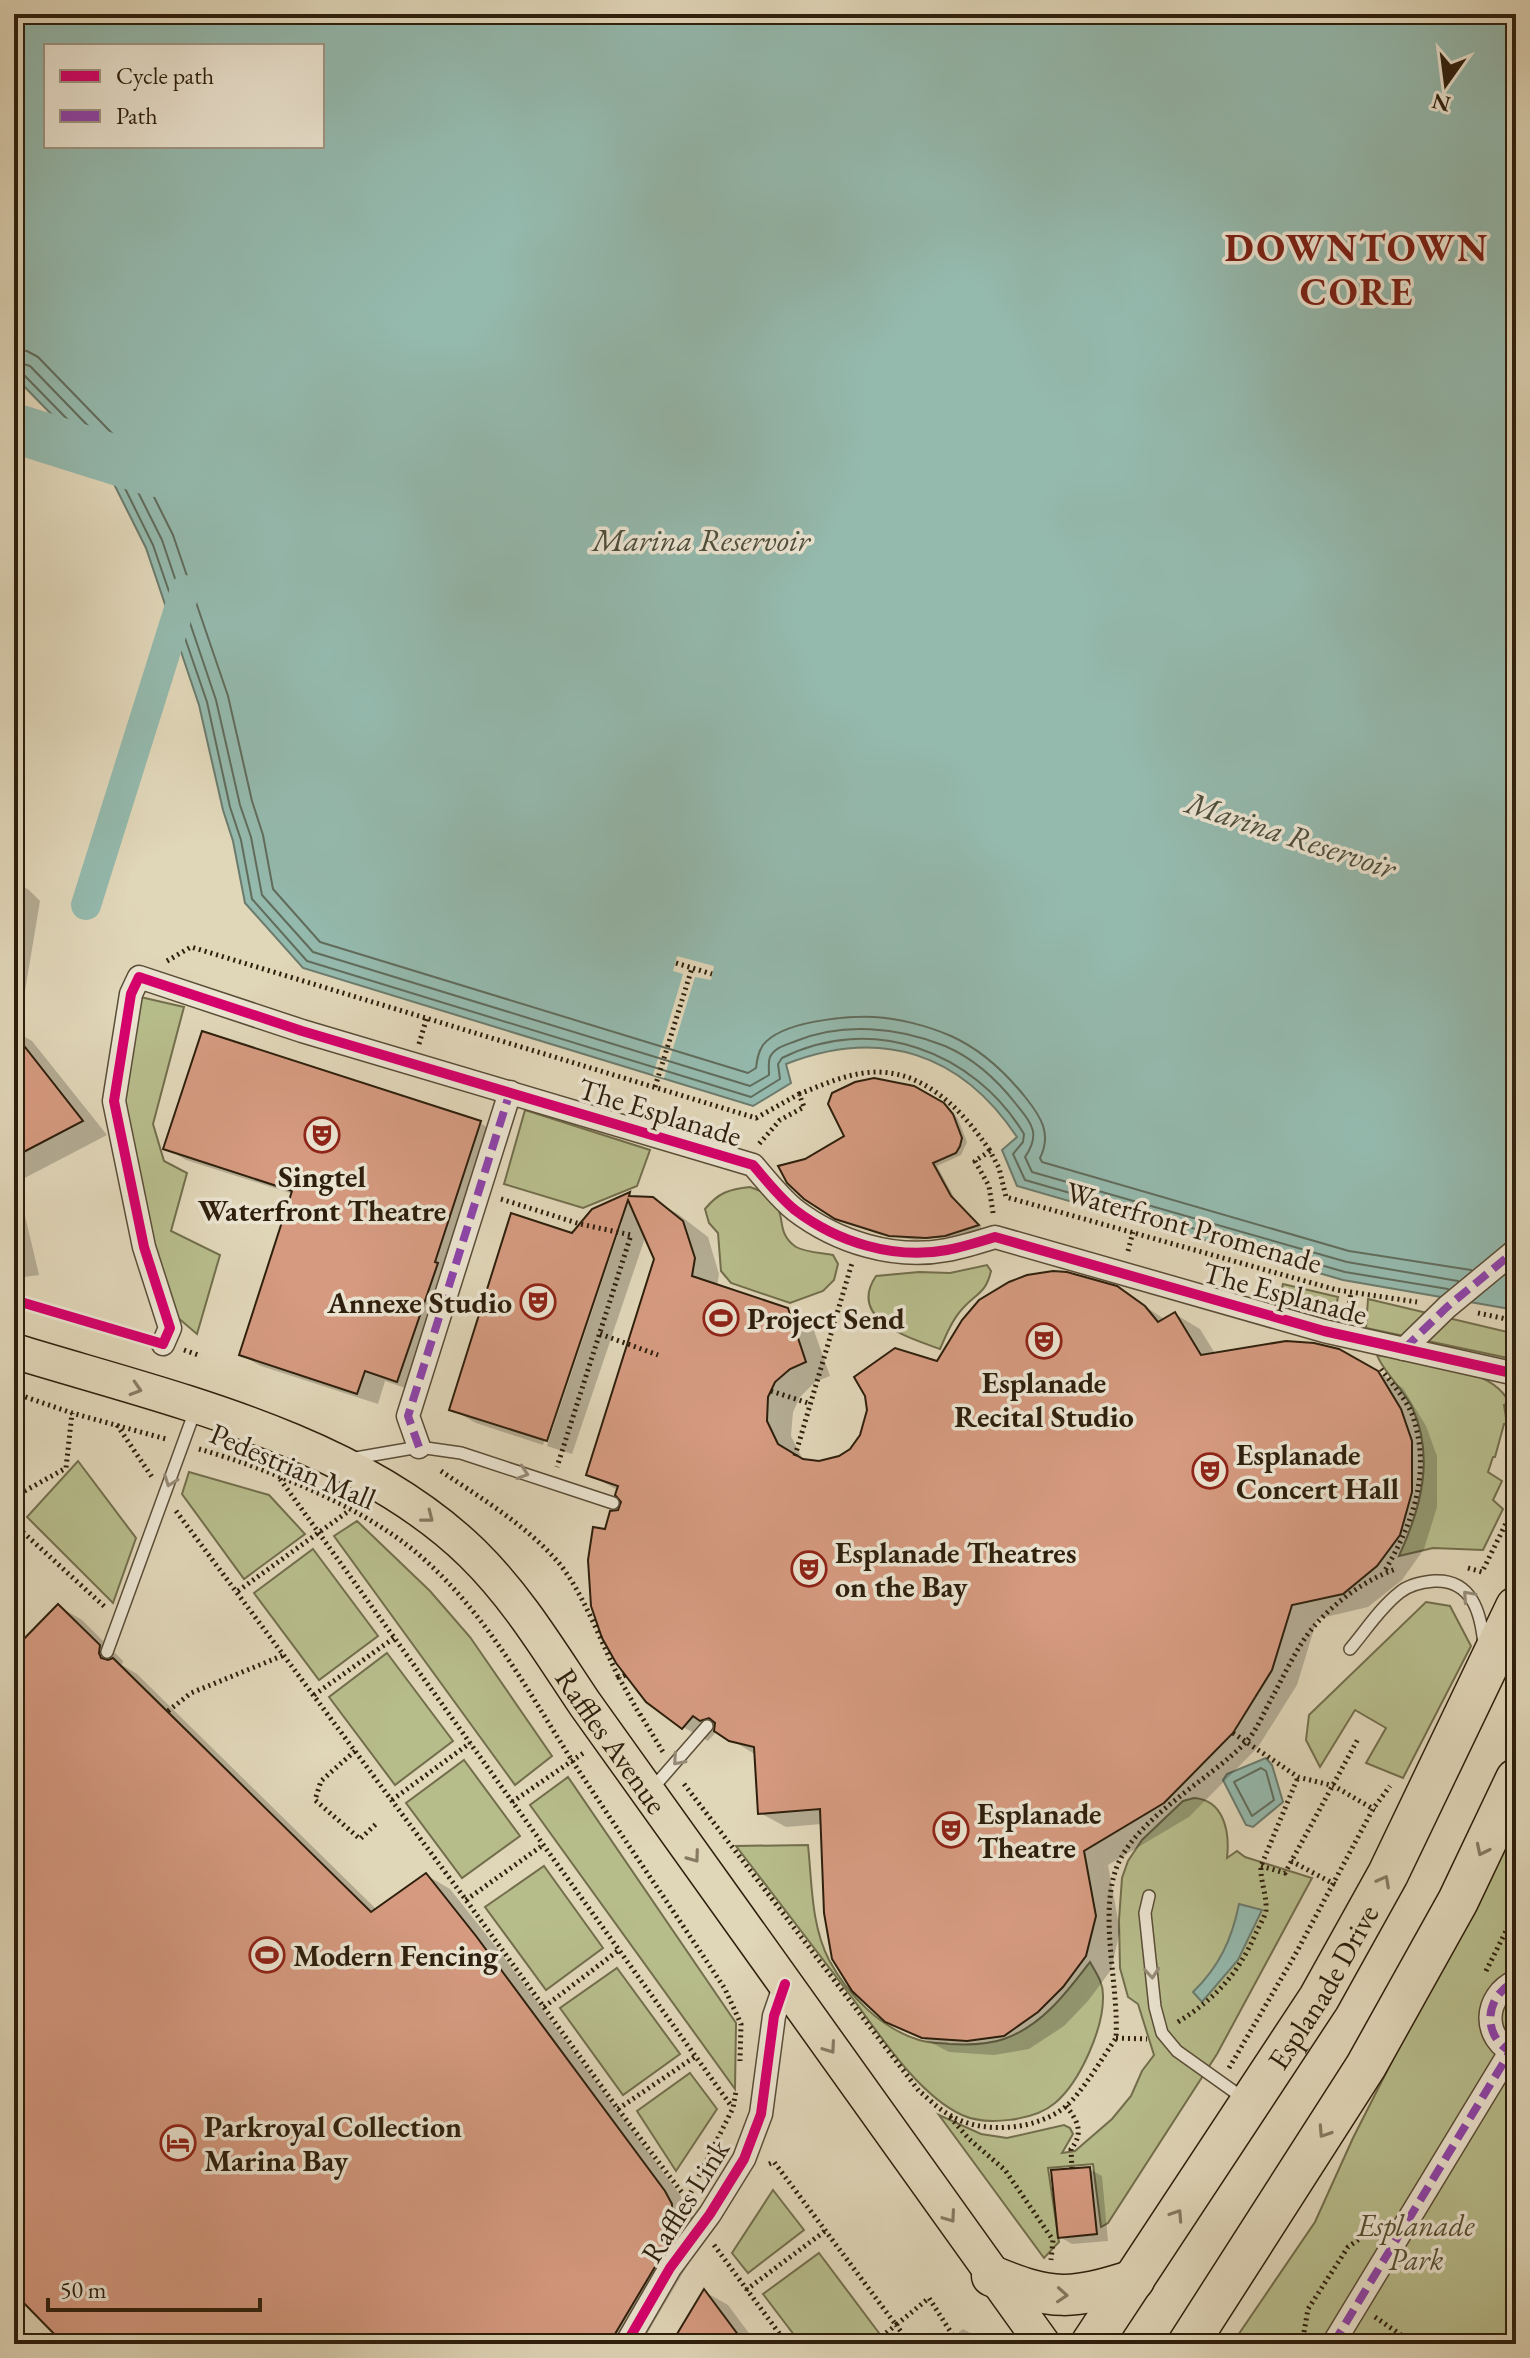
<svg xmlns="http://www.w3.org/2000/svg" width="1530" height="2358" font-family="'EB Garamond',serif">
<rect width="100%" height="100%" fill="#e0d6b8"/>
<filter id="stains"><feTurbulence type="fractalNoise" baseFrequency=".0025" numOctaves="4"/><feColorMatrix values="0 0 0 0 .2 0 0 0 0 .09 0 0 0 0 .02 0 0 0 .5 -.17"/></filter>
<radialGradient id="worn" r=".72"><stop offset=".6" stop-color="#630" stop-opacity="0"/><stop offset="1" stop-color="#630" stop-opacity=".3"/></radialGradient>
<g fill="#b7bc8b" stroke="#726e4c" stroke-width="2">
<path d="M136,996L184,1007L153,1124L164,1161L187,1173L171,1231L220,1255L197,1334L177,1317L147,1235L122,1086Z"/>
<path d="M525,1110L650,1150L637,1186L583,1208L504,1184Z"/>
<path d="M750,1187C798,1203 768,1228 796,1247C805,1252 822,1253 833,1255L838,1264L834,1280L823,1291L790,1303L731,1283L721,1271L718,1233L709,1223L705,1209C718,1193 729,1189 750,1187Z"/>
<path d="M987,1265L991,1271C986,1293 977,1293 963,1308C952,1320 946,1335 940,1349C909,1338 847,1319 876,1276L919,1272L950,1273Z"/>
<path d="M1283,1284L1338,1297L1334,1316L1279,1302Z"/>
<path d="M1368,1299L1516,1334V1341L1508,1358L1366,1328Z"/>
<path d="M1377,1355C1414,1362 1493,1365 1509,1403L1504,1405L1507,1424H1504L1495,1457H1493L1488,1472L1502,1481L1493,1500L1503,1509L1483,1550L1433,1548L1399,1556C1421,1508 1435,1457 1412,1407C1404,1390 1382,1370 1377,1355Z"/>
<path d="M78,1461L136,1538L113,1603L27,1517Z"/>
<path d="M189,1472L269,1495L305,1534L244,1579L182,1494Z"/>
<path d="M357,1521L430,1591L470,1637L552,1756L515,1785L334,1536Z"/>
<path d="M313,1549L378,1636L319,1680L254,1593Z"/>
<path d="M1426,1602L1450,1606L1471,1646L1403,1778L1366,1763L1386,1728L1355,1710L1320,1767L1306,1740L1309,1715Z"/>
<path d="M387,1653L453,1741L395,1785L329,1697Z"/>
<path d="M464,1760L520,1836L462,1878L406,1803Z"/>
<path d="M568,1777L736,2023L735,2089L530,1805Z"/>
<path d="M1194,1798C1224,1800 1230,1832 1227,1858L1237,1851L1245,1857L1312,1878L1217,2054L1108,2223L1101,2227L1093,2164L1048,2168L1059,2242L1044,2258L939,2115L981,2134L1007,2138L1064,2125L1070,2128L1073,2134L1062,2153L1075,2151L1112,2119L1131,2096L1142,2071L1154,2055L1138,2004L1128,1997L1120,1968L1119,1920L1122,1878L1128,1861L1142,1840L1183,1801Z"/>
<path d="M1516,1817V2344H1232L1315,2222L1353,2138Z"/>
<path d="M808,1845C812,1883 811,1925 829,1960C848,1995 880,2028 919,2040C928,2043 940,2043 949,2044C967,2045 987,2045 1004,2039C1042,2026 1067,1992 1090,1962C1096,1973 1103,1982 1103,1995C1104,2028 1080,2082 1055,2103C1034,2121 986,2126 962,2115C916,2094 877,2030 847,1991C810,1943 773,1895 736,1846Z"/>
<path d="M544,1866L603,1948L546,1990L485,1907Z"/>
<path d="M617,1968L680,2054L623,2095L560,2008Z"/>
<path d="M690,2073L717,2109L676,2171L637,2111Z"/>
<path d="M773,2190L804,2230L748,2273L732,2253Z"/>
<path d="M819,2253L879,2333L865,2344H801L763,2294Z"/>
</g>
<g fill="#94b9ad" stroke="#6b7b6d" stroke-width="2" fill-rule="evenodd">
<path d="M14,14H1516V1310L1343,1280L1017,1186L1002,1150L1017,1137C961,1053 881,1027 786,1064L791,1083L753,1106L303,968L245,903L233,841L223,810L199,705L146,548L108,472L14,376ZM46,46H322V146H46Z"/>
<path d="M1266,1758L1272,1765L1283,1802L1253,1827L1246,1825L1223,1780L1227,1774Z"/>
<path d="M1239,1904L1262,1910L1238,1960L1202,2002L1193,1992C1219,1967 1232,1939 1239,1904Z"/>
</g>
<path fill="#e0d6b8" d="M677,956L714,966L711,980L695,977L664,1078L653,1075L683,974L673,971Z"/>
<g fill="#0003">
<path d="M14,881L29,890L40,901L18,1033L32,1041L107,1135L17,1182L39,1275L16,1278L14,1285Z"/>
<path d="M929,1096L950,1109L958,1119L967,1142L961,1155L937,1166L956,1201L982,1228L961,1236L915,1240L878,1234L843,1221L806,1161Z"/>
<path d="M480,1123L500,1135L417,1392L385,1381L378,1404L261,1366L241,1355L293,1194L186,1160L166,1148Z"/>
<path d="M630,1195L637,1198L652,1199L678,1214L708,1237L719,1274L717,1287L787,1310L812,1325L830,1376L815,1382L800,1397L793,1412L791,1436L803,1460L819,1463L840,1458L851,1450L938,1363L1116,1288L1166,1320L1175,1314L1200,1329L1216,1355L1376,1371L1403,1388L1426,1426L1437,1456V1507L1424,1549L1402,1580L1368,1607L1317,1619L1297,1685L1258,1747L1189,1817L1108,1865L1120,1931L1111,1970L1088,2001L1064,2026L1029,2049L994,2055L949,2052L887,2020L822,1824L786,1827L760,1813L756,1755L717,1731L708,1741L683,1727L606,1531L624,1502L619,1491L589,1474L656,1259L646,1235L572,1454L547,1446L622,1222H618L543,1445L476,1423L451,1409L572,1236L594,1211Z"/>
<path d="M58,1606L82,1620L123,1661L122,1665L137,1674L377,1910L426,1875L450,1889L500,1952L689,2207L695,2219L694,2254L641,2344H67L14,2291V1651Z"/>
<path d="M1089,2169L1102,2176L1108,2241L1072,2244L1060,2237Z"/>
<path d="M705,2292L728,2305L757,2344H673Z"/>
<path d="M963,2329L976,2336L981,2344H944Z"/>
</g>
<g fill="none" stroke-linecap="round" stroke-linejoin="round">
<g stroke="#616c5c" stroke-width="2">
<path d="M14,349L27,351L38,357L133,455L173,535L228,696L252,801L263,835L273,889L320,942L748,1073L756,1068C757,1060 758,1052 763,1045C782,1021 845,1016 874,1017C898,1018 928,1026 951,1036C980,1049 1006,1073 1026,1098C1041,1117 1052,1134 1040,1158L1042,1162L1349,1251L1471,1270"/>
<path d="M14,361L30,366L123,462L162,540L216,700L240,805L251,837L262,895L313,952L750,1086L769,1075C769,1069 768,1062 770,1057C775,1047 786,1045 796,1041C843,1022 898,1027 945,1046C973,1058 998,1081 1016,1104C1032,1124 1041,1134 1025,1157L1032,1172L1347,1262L1458,1281"/>
<path d="M14,371L23,374L115,468L153,545L207,702L230,807L241,840L252,899L307,961L751,1097L780,1079L778,1064L782,1058C871,1013 974,1051 1024,1134L1023,1142L1013,1154L1025,1180L1345,1272L1448,1289"/>
<path d="M1261,1768L1266,1771L1274,1800L1252,1816L1234,1782Z"/>
</g>
<path stroke="#94b9ad" stroke-width="30" d="M86,905L185,590"/>
<path stroke="#94b9ad" stroke-width="50" d="M14,428L154,472"/>
</g>
<g fill="#d59a80" stroke="#2e1f0c" stroke-width="2">
<path d="M202,1031L481,1121L435,1262L438,1263L397,1382L365,1371L357,1394L239,1355L292,1191L163,1149Z"/>
<path d="M14,1033L83,1121L14,1157Z"/>
<path d="M874,1078L914,1086L944,1103L953,1114L962,1138L960,1146L956,1153L933,1163L951,1196L979,1225L945,1236L926,1238L889,1236L835,1219L804,1199L787,1183L778,1166L805,1159L844,1136L828,1104L832,1093L855,1082Z"/>
<path d="M630,1192L629,1196L653,1197L683,1221L695,1258L692,1276L788,1308L806,1362L790,1369L775,1382L768,1397L767,1421L778,1444L803,1459L819,1461L839,1456L850,1449L860,1435L867,1410L865,1396L854,1377L895,1348L937,1361L962,1320L979,1300L1009,1282L1027,1275L1053,1271L1067,1272L1117,1286L1145,1306L1158,1322L1175,1312L1201,1355L1286,1341L1314,1343L1339,1349L1378,1371L1401,1409L1412,1441V1492L1400,1535L1377,1566L1343,1594L1292,1605L1272,1670L1233,1733L1164,1803L1084,1851L1096,1916L1086,1956L1063,1987L1038,2012L1004,2036L967,2041L922,2038L885,2022L852,1991L832,1959L824,1913L820,1809L758,1814L754,1747L729,1741L714,1731L715,1723L709,1718L700,1721L693,1716L682,1729L646,1702L616,1663L602,1638L591,1606L588,1560L593,1527L605,1529L610,1511L618,1510L621,1502L615,1495L618,1486L586,1475L654,1259L628,1200L547,1441L449,1410L511,1213L572,1233L592,1209Z"/>
<path d="M58,1604L100,1645L99,1653L101,1658L108,1660L113,1658L371,1912L426,1873L476,1936L665,2191L672,2204L671,2240L609,2344H64L14,2293V1649Z"/>
<path d="M1090,2167L1097,2234L1058,2238L1051,2170Z"/>
<path d="M704,2289L745,2344H671Z"/>
</g>
<g fill="none" stroke-linecap="round" stroke-linejoin="round">
<defs>
<g id="lane">
<path d="M350,1459L419,1447L461,1453L613,1503"/>
<path d="M1350,1649C1366,1630 1380,1608 1399,1593C1408,1585 1422,1582 1434,1581C1472,1579 1481,1613 1484,1645"/>
<path d="M107,1652L196,1408"/>
<path d="M652,1789L707,1726"/>
<path d="M1149,1896L1145,1913L1155,2007L1162,2033L1177,2051L1243,2098"/>
</g>
<g id="street">
<path d="M163,1344L170,1328L144,1247L114,1101L131,994L139,977L302,1031L753,1165C766,1180 779,1197 795,1210C837,1242 894,1260 947,1250C963,1247 979,1242 995,1237L1324,1331L1516,1374"/>
<path d="M1404,1349L1447,1307L1516,1250"/>
<path d="M419,1447L408,1416L510,1092"/>
<path d="M1516,1981C1483,1996 1481,2039 1516,2054"/>
<path d="M626,2344L670,2268L710,2214L744,2159L761,2114L774,2016L785,1984"/>
<path d="M1333,2344L1510,2052"/>
</g>
<g id="primary">
<path id="s1" d="M14,1351C167,1398 355,1439 472,1553C518,1598 550,1652 585,1704L1043,2344"/>
</g>
<g id="highway">
<path d="M992,2276C1052,2301 1072,2300 1134,2280"/>
<path id="s2" d="M1091,2344L1319,1998L1388,1874L1516,1607"/>
<path d="M1188,2344L1366,2066L1458,1901L1516,1779"/>
</g>
</defs>
<use href="#lane" stroke="#5a4d37" stroke-width="14"/>
<use href="#street" stroke="#5a4d37" stroke-width="25"/>
<use href="#primary" stroke="#2e1f0c" stroke-width="37"/>
<use href="#highway" stroke="#2e1f0c" stroke-width="43"/>
<g stroke="#2e1f0c" stroke-width="5" stroke-dasharray="2 4" stroke-linecap="butt">
<path d="M167,961L191,947L756,1118L799,1094L804,1107L780,1120L759,1144"/>
<path d="M676,963L712,974"/>
<path d="M419,1044L427,1017"/>
<path d="M655,1087L692,968"/>
<path d="M799,1094C820,1086 841,1076 864,1073C920,1065 962,1109 990,1151"/>
<path d="M501,1199L580,1224L631,1235L557,1467"/>
<path d="M993,1213L989,1186L975,1161L990,1151L999,1168L1006,1197L1337,1290L1417,1302"/>
<path d="M1128,1251L1133,1232"/>
<path d="M14,1300L140,1336"/>
<path d="M1478,1313L1516,1321"/>
<path d="M1348,1315L1351,1292"/>
<path d="M600,1334L658,1355"/>
<path d="M184,1350L201,1356"/>
<path d="M1381,1369C1392,1384 1409,1402 1414,1420C1431,1475 1412,1525 1384,1572"/>
<path d="M771,1391L811,1404"/>
<path d="M14,1393L72,1413L166,1439"/>
<path d="M117,1425L152,1477"/>
<path d="M199,1449C269,1469 361,1506 417,1553C485,1611 526,1688 573,1762C623,1838 675,1913 725,1989L741,2024L740,2061"/>
<path d="M795,1456L852,1263"/>
<path d="M441,1471C482,1499 526,1525 558,1562C582,1590 602,1644 619,1678"/>
<path d="M1516,1471L1508,1490L1516,1494"/>
<path d="M280,1479L732,2107"/>
<path d="M14,1497L66,1468L72,1413"/>
<path d="M176,1511L466,1900L618,2109L690,2203"/>
<path d="M14,1524L106,1608"/>
<path d="M1468,1568L1482,1572L1516,1503"/>
<path d="M238,1591L350,1510"/>
<path d="M625,1675L619,1678L640,1715"/>
<path d="M314,1695L394,1638"/>
<path d="M168,1711L191,1693L284,1655"/>
<path d="M640,1714L663,1752"/>
<path d="M1233,1733L1298,1777L1334,1786L1375,1810"/>
<path d="M355,1751L321,1781L315,1800L360,1839L377,1823"/>
<path d="M684,1784L919,2091C928,2098 937,2108 948,2114C980,2135 1035,2131 1065,2107C1082,2093 1103,2057 1116,2038C1119,1986 1099,1918 1116,1869C1134,1819 1208,1781 1245,1743C1257,1731 1264,1711 1273,1696C1283,1677 1293,1656 1305,1638C1325,1609 1363,1580 1396,1569"/>
<path d="M392,1800L470,1743"/>
<path d="M512,1802L585,1752"/>
<path d="M1291,1861L1336,1885"/>
<path d="M1261,1866L1285,1873L1358,1739"/>
<path d="M466,1900L543,1845"/>
<path d="M1486,1971L1516,1911"/>
<path d="M544,2007L619,1950"/>
<path d="M1178,2022C1216,1998 1238,1974 1256,1933C1259,1926 1265,1917 1266,1910C1267,1895 1260,1881 1261,1866L1298,1777"/>
<path d="M1116,2038L1147,2039"/>
<path d="M1229,2068L1295,1955L1373,1809L1390,1786"/>
<path d="M1066,2106C1078,2121 1084,2133 1071,2149L1072,2169"/>
<path d="M618,2109L696,2056"/>
<path d="M950,2117L969,2139L1005,2170L1053,2240L1051,2260"/>
<path d="M769,2164L774,2162L896,2325L929,2298L952,2334"/>
<path d="M688,2198L733,2108L736,2091"/>
<path d="M714,2245L787,2344"/>
<path d="M746,2290L825,2231"/>
<path d="M1375,2317L1414,2344"/>
<path d="M872,2344L896,2325L910,2344"/>
<path d="M1302,2344L1308,2309L1348,2247L1372,2230"/>
</g>
<use href="#lane" stroke="#ebe4d1" stroke-width="11"/>
<use href="#street" stroke="#ebe4d1" stroke-width="22"/>
<use href="#primary" stroke="#e0d6b8" stroke-width="34"/>
<use href="#highway" stroke="#e0d6b8" stroke-width="40"/>
<g stroke="#8e44ad" stroke-width="8" stroke-dasharray="16 8" stroke-linecap="butt">
<path d="M1404,1349L1447,1307L1516,1250"/>
<path d="M419,1447L408,1416L510,1092"/>
<path d="M1515,2054C1481,2039 1483,1996 1516,1981"/>
<path d="M1333,2344L1510,2052"/>
</g>
<defs>
<g id="cycleway">
<path d="M14,1300L163,1344L170,1328L144,1247L114,1101L131,994L139,977L302,1031L753,1165C766,1180 779,1197 795,1210C837,1242 894,1260 947,1250C963,1247 979,1242 995,1237L1324,1331L1516,1374"/>
<path d="M626,2344L670,2268L710,2214L744,2159L761,2114L774,2016L785,1984"/>
</g>
</defs>
<use href="#cycleway" stroke="#ebe4d1" stroke-width="15"/>
<use href="#cycleway" stroke="#d6006c" stroke-width="10"/>
</g>
<defs><path id="oneway-chevron" d="M-2-3.5L2.5 0L-2 3.5" fill="none" stroke-width="1.6" stroke-linecap="round" stroke-linejoin="round" transform="scale(2)"/></defs>
<g stroke="#877a62">
<use href="#oneway-chevron" transform="translate(136 1389) rotate(17)"/>
<use href="#oneway-chevron" transform="translate(428 1517) rotate(38)"/>
<use href="#oneway-chevron" transform="translate(1482 1850) rotate(116)"/>
<use href="#oneway-chevron" transform="translate(694 1857) rotate(54)"/>
<use href="#oneway-chevron" transform="translate(1384 1881) rotate(-62)"/>
<use href="#oneway-chevron" transform="translate(830 2048) rotate(55)"/>
<use href="#oneway-chevron" transform="translate(1324 2132) rotate(123)"/>
<use href="#oneway-chevron" transform="translate(1177 2215) rotate(-57)"/>
<use href="#oneway-chevron" transform="translate(950 2217) rotate(55)"/>
<use href="#oneway-chevron" transform="translate(1062 2295) rotate(4)"/>
</g>
<g stroke="#968b78">
<use href="#oneway-chevron" transform="translate(523 1473) rotate(18)"/>
<use href="#oneway-chevron" transform="translate(170 1481) rotate(110)"/>
<use href="#oneway-chevron" transform="translate(1468 1596) rotate(-132)"/>
<use href="#oneway-chevron" transform="translate(678 1760) rotate(131)"/>
<use href="#oneway-chevron" transform="translate(1152 1973) rotate(85)"/>
</g>
<defs>
<symbol id="theatre-ring" viewBox="-11 -11 22 22"><circle r="9.5" fill="#ebe4d1" stroke="#8f2418" stroke-width="1.5"/><path d="M-5-5.5Q0-4 5-5.5V0Q5 5 0 6Q-5 5-5 0ZM-3.3-2.5H-1v1.5H-3.3ZM1-2.5H3.3v1.5H1ZM-2.8 1Q0 5.5 2.8 1Z" fill="#8f2418"/></symbol>
<symbol id="stadium-ring" viewBox="-11 -11 22 22"><circle r="9.5" fill="#ebe4d1" stroke="#8f2418" stroke-width="1.5"/><path d="M0-5a6.5 5 0 1 0 0 10a6.5 5 0 1 0 0-10ZM-3.5-1.8h7v3.6h-7Z" fill="#8f2418"/></symbol>
<symbol id="hotel-ring" viewBox="-11 -11 22 22"><circle r="9.5" fill="#ebe4d1" stroke="#8f2418" stroke-width="1.5"/><path d="M-6-4.5h1.5V1H6V5H4.5V3h-9V5H-6ZM-4 0a1.8 1.8 0 1 1 3.6 0ZM.5 0V-2.5h3Q6-2.5 6 0Z" fill="#8f2418"/></symbol>
</defs>
<g fill-rule="evenodd">
<use href="#theatre-ring" x="302" y="1115" width="40" height="40"/>
<use href="#theatre-ring" x="518" y="1282" width="40" height="40"/>
<use href="#stadium-ring" x="701" y="1298" width="40" height="40"/>
<use href="#theatre-ring" x="1024" y="1321" width="40" height="40"/>
<use href="#theatre-ring" x="1190" y="1451" width="40" height="40"/>
<use href="#theatre-ring" x="789" y="1549" width="40" height="40"/>
<use href="#theatre-ring" x="931" y="1810" width="40" height="40"/>
<use href="#stadium-ring" x="247" y="1935" width="40" height="40"/>
<use href="#hotel-ring" x="158" y="2123" width="40" height="40"/>
</g>
<g text-anchor="middle" dominant-baseline="central" stroke-width="7" stroke-linejoin="round" paint-order="stroke">
<g font-size="30" fill="#2e1f0c" stroke="#ebe4d1">
<text transform="translate(660 1112) rotate(17)">The Esplanade</text>
<text transform="translate(1194 1227) rotate(16)">Waterfront Promenade</text>
<text transform="translate(1285 1293) rotate(15)">The Esplanade</text>
<text transform="translate(293 1466) rotate(23)">Pedestrian Mall</text>
<text stroke="none"><textPath href="#s1" startOffset="740">Raffles Avenue</textPath></text>
<text stroke="none"><textPath href="#s2" startOffset="426">Esplanade Drive</textPath></text>
<text transform="translate(685 2201) rotate(-58)">Raffles Link</text>
</g>
<g font-size="30" font-weight="bold" fill="#2e1f0c" stroke="#ebe4d1" text-anchor="start">
<text x="322" y="1176" text-anchor="middle">Singtel<tspan x="322" dy="34">Waterfront Theatre</tspan></text>
<text x="512" y="1302" text-anchor="end">Annexe Studio</text>
<text x="747" y="1318">Project Send</text>
<text x="1044" y="1382" text-anchor="middle">Esplanade<tspan x="1044" dy="34">Recital Studio</tspan></text>
<text x="1236" y="1454">Esplanade<tspan x="1236" dy="34">Concert Hall</tspan></text>
<text x="835" y="1552">Esplanade Theatres<tspan x="835" dy="34">on the Bay</tspan></text>
<text x="977" y="1813">Esplanade<tspan x="977" dy="34">Theatre</tspan></text>
<text x="293" y="1955">Modern Fencing</text>
<text x="204" y="2126">Parkroyal Collection<tspan x="204" dy="34">Marina Bay</tspan></text>
</g>
<g font-size="30" font-style="italic" fill="#574e32" stroke="#ebe4d1">
<text x="1416" y="2225">Esplanade<tspan x="1416" dy="34">Park</tspan></text>
</g>
<g font-size="32" font-style="italic" fill="#4d4d3c" stroke="#ebe4d1">
<text x="701" y="540">Marina Reservoir</text>
<text transform="translate(1291 835) rotate(18)">Marina Reservoir</text>
</g>
<g font-size="38" font-weight="bold" letter-spacing="2" fill="#7a1f14" stroke="#ebe4d1">
<text x="1357" y="247">DOWNTOWN<tspan x="1357" dy="44">CORE</tspan></text>
</g>
</g>
<rect width="1530" height="2358" fill="none" stroke="#e0d6b8" stroke-width="48"/>
<rect x="16" y="16" width="1498" height="2326" fill="none" stroke="#2e1f0c" stroke-width="4"/>
<rect x="24" y="24" width="1482" height="2310" fill="none" stroke="#2e1f0c" stroke-width="2"/>
<rect x="44" y="44" width="280" height="104" fill="#ebe4d1" stroke="#9f9582" stroke-width="2"/>
<rect x="60" y="70" width="40" height="12" fill="#d6006c" stroke="#9f9582" stroke-width="2"/>
<text x="116" y="84" font-size="24" fill="#2e1f0c">Cycle path</text>
<rect x="60" y="110" width="40" height="12" fill="#8e44ad" stroke="#9f9582" stroke-width="2"/>
<text x="116" y="124" font-size="24" fill="#2e1f0c">Path</text>
<g transform="translate(1446 84) rotate(194)" stroke="#ebe4d1" stroke-width="6" paint-order="stroke">
<path d="M0-6L14 30L0 20L-14 30Z" fill="#2e1f0c"/>
<text y="-12" font-size="22" font-weight="bold" text-anchor="middle" fill="#2e1f0c">N</text>
</g>
<path d="M48 2298v12h212v-12" fill="none" stroke="#2e1f0c" stroke-width="4"/>
<text x="60" y="2298" font-size="24" fill="#2e1f0c" stroke="#ebe4d1" stroke-width="6" paint-order="stroke">50 m</text>
<rect width="100%" height="100%" filter="url(#stains)"/>
<rect width="100%" height="100%" fill="url(#worn)"/>
</svg>
